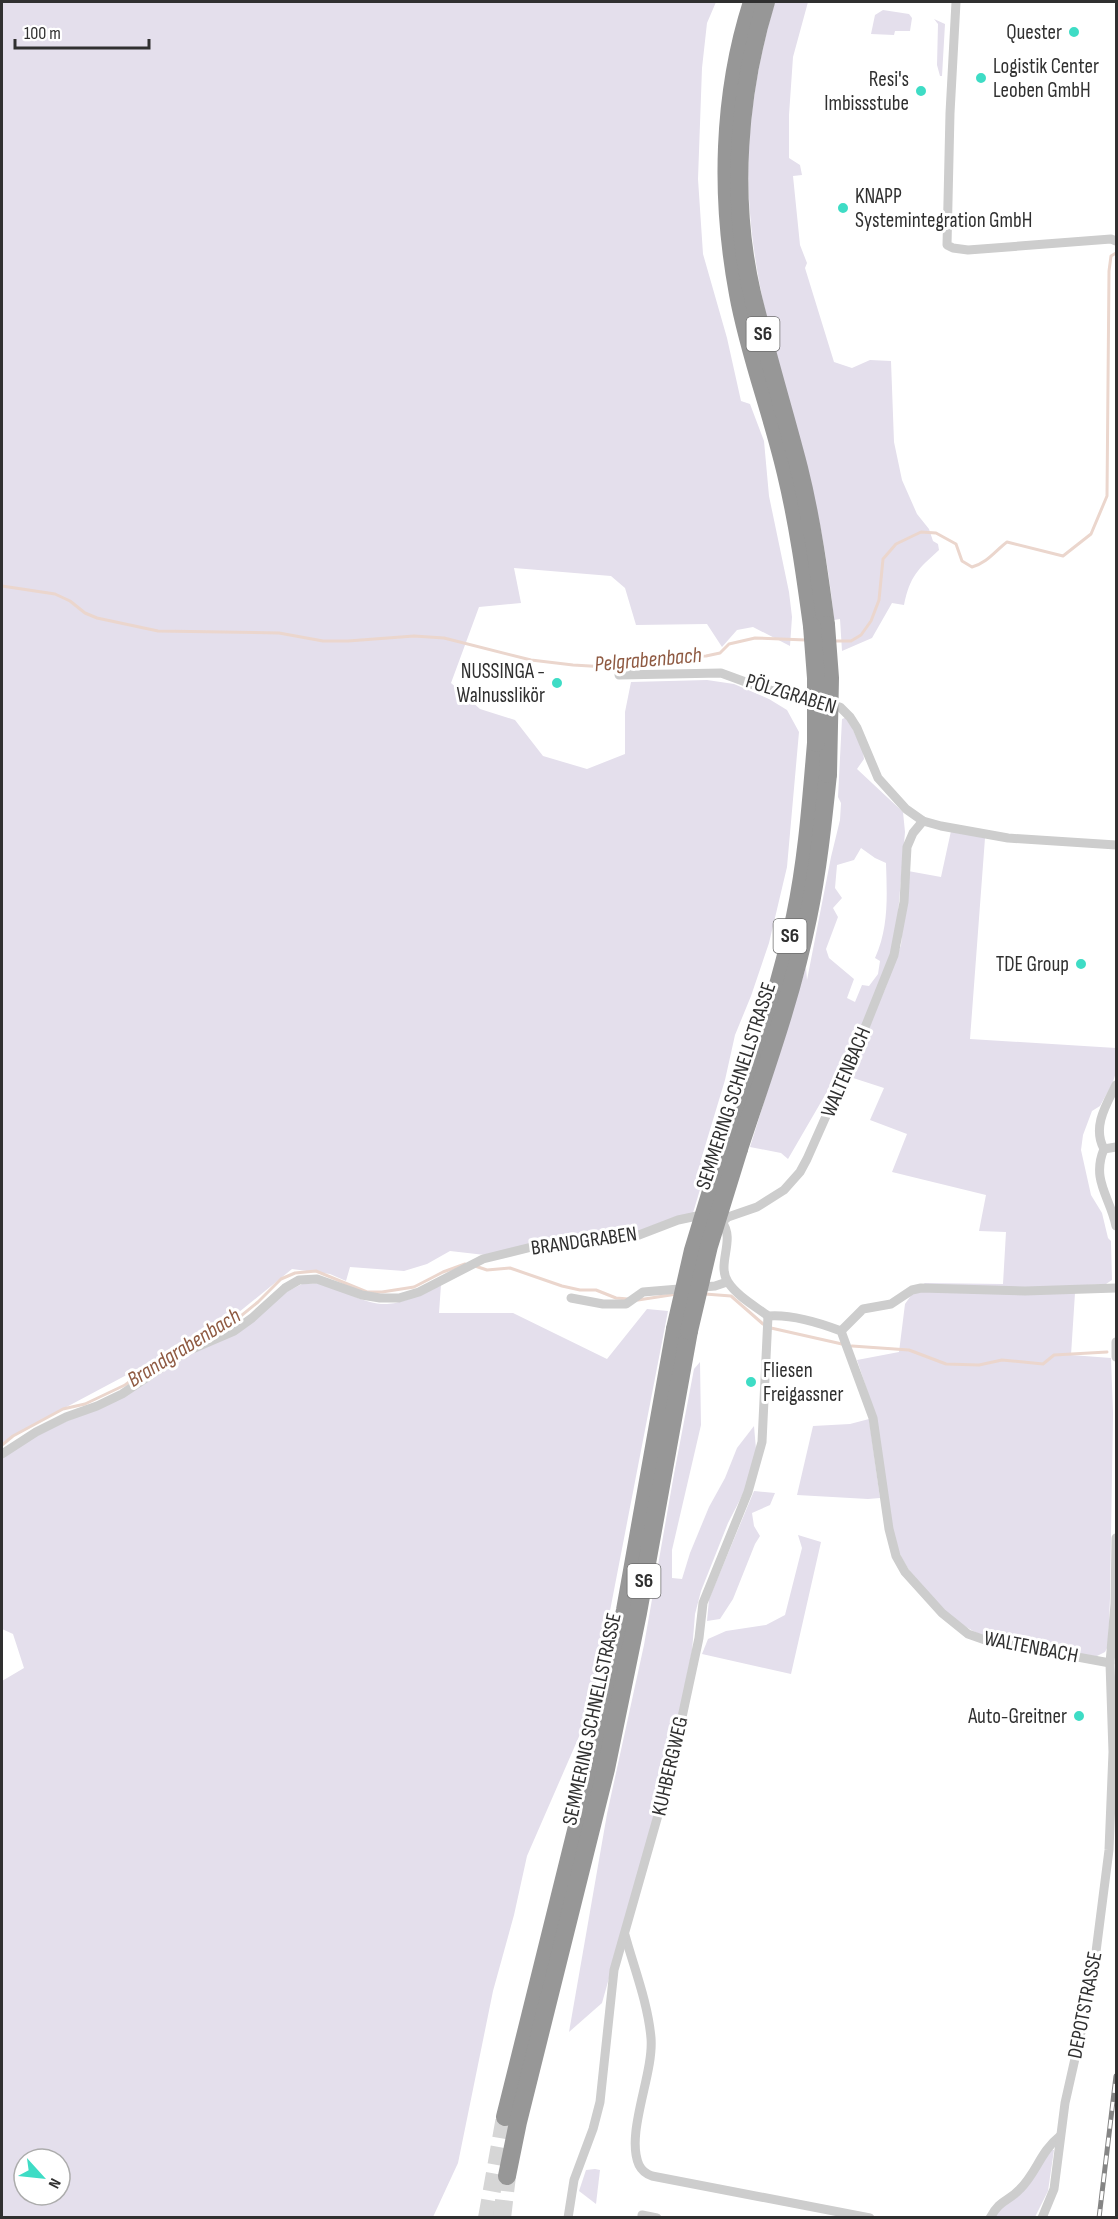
<svg xmlns="http://www.w3.org/2000/svg" width="1118" height="2219" font-family="'Sofia Sans Condensed',sans-serif">
<rect width="100%" height="100%" fill="#fff"/>
<g fill="#e4dfec" fill-rule="evenodd">
<path d="M2,2H716L707,23L702,68L698,179L703,254L727,338L741,401L750,404L764,441L769,496L789,592L792,617L790,646L753,627L737,630L722,647L707,624L636,625L625,588L611,576L514,568L521,603L479,607L451,683L480,709L515,720L543,756L587,769L625,754V712L631,682L707,680L734,684L769,699L787,710L799,732L787,867L769,943L751,996L735,1035L725,1080L700,1163L707,1166L693,1213L639,1232L485,1255L450,1251L427,1264L404,1271L350,1267L346,1281L330,1274L292,1269L228,1321L12,1436L2,1443Z"/>
<path d="M775,2H808L793,57L789,115V158L800,165L802,175L793,176L800,245L807,263L805,268L834,362L852,368L870,360L891,361L894,442L902,480L917,514L929,529L933,541L938,544L939,550C918,569 910,576 904,605L892,603L872,638L842,651L840,619L834,620C831,588 826,556 820,525C798,421 758,320 750,213C744,142 755,70 775,2Z"/>
<path d="M883,10L909,14L912,18L910,31H895L894,35L871,34L875,15Z"/>
<path d="M934,19L945,24L942,76H940L937,65L938,24Z"/>
<path d="M847,717L863,751L864,759L857,769L903,812L905,832L896,937L881,985L841,1078L828,1090L788,1159L781,1153L750,1147L806,967L807,980L831,857L840,820L841,803L838,797L842,719ZM861,848L875,858L886,863C887,896 889,927 875,958L880,961L878,974L869,986L862,985L855,1002L847,998L854,979L829,958L826,949L838,917L833,908L842,898L835,888L837,865L854,860Z"/>
<path d="M951,831L985,838L970,1039L1116,1048V1072L1113,1082L1100,1106L1092,1111L1083,1135L1081,1150L1091,1195L1102,1213L1108,1238L1111,1241L1112,1280L1106,1284L1033,1288L925,1285L924,1283L1003,1284L1006,1232L979,1231L986,1195L892,1172L907,1134L870,1120L884,1088L847,1076L885,989L901,945L908,871L941,877Z"/>
<path d="M323,1283C342,1290 366,1305 387,1304C406,1303 424,1292 441,1285L439,1313H513L607,1359L647,1309L668,1311L591,1709L527,1856L514,1915L493,1991L458,2163L433,2217H2V1681L24,1668L13,1634L2,1629V1458L28,1440L49,1429L118,1399L145,1384L169,1364L207,1346L288,1291L302,1284ZM24,2159H60V2195H24Z"/>
<path d="M920,1291L1075,1293L1071,1355L1111,1358L1113,1413L1110,1598L1108,1646L1105,1652L1095,1657L988,1638C948,1622 911,1583 895,1543L876,1417L857,1360L899,1352L905,1304L912,1294Z"/>
<path d="M700,1362L701,1425L672,1550V1578L682,1579L690,1553L709,1507L725,1478L737,1448L754,1426L756,1449L745,1490L728,1523L701,1591L695,1614L692,1651L667,1772L602,2003L569,2032L607,1814L644,1645L674,1474L694,1369Z"/>
<path d="M869,1419L880,1498L868,1499L797,1495L813,1426L850,1424Z"/>
<path d="M754,1491L775,1493L770,1505L752,1513L754,1526L760,1536L755,1544L733,1599L720,1619L707,1621L709,1599Z"/>
<path d="M798,1535L821,1542L791,1674L702,1654L708,1639L726,1631L766,1625L785,1615L802,1548Z"/>
<path d="M1049,2150H1054L1048,2191L1035,2217L993,2218Z"/>
<path d="M595,2169L600,2170L596,2204L579,2191L586,2170Z"/>
</g>
<g fill="none" stroke-linecap="round" stroke-linejoin="round">
<g stroke="#ebd6cd" stroke-width="3">
<path d="M2,586L55,594L70,601L85,613L97,618L158,631L279,633L323,641H348L414,636L444,638L531,660L573,665L607,667L658,657L706,656L720,653L729,644L755,638L806,640"/>
<path d="M833,641H851L861,635L871,621L879,600L883,559L896,544L921,532L936,533L956,544L962,561L972,567C987,563 995,551 1007,542L1063,556L1091,534L1107,496L1109,271L1111,256L1116,253"/>
<path d="M475,1266L487,1270L510,1268L562,1286L580,1290H596L616,1298L628,1299"/>
<path d="M705,1294L731,1296L763,1324"/>
<path d="M638,1300L677,1294"/>
<path d="M771,1328L842,1344"/>
<path d="M852,1346L909,1350L946,1364L979,1365L1002,1360L1043,1364L1054,1355L1107,1352"/>
<path d="M2,1445L13,1436L63,1409L85,1404L125,1385L168,1354L231,1324L258,1302L281,1279L295,1273L316,1271L367,1292H382L414,1287L443,1272L465,1264"/>
</g>
<g stroke="#d6d6d6" stroke-width="18" stroke-dasharray="18 9" stroke-linecap="butt">
<path d="M487,2218L505,2117"/>
<path d="M502,2218L507,2176"/>
</g>
<g stroke="#cdcdcd" stroke-width="9">
<path d="M956,2L950,113L947,245L953,248L968,250L1111,239L1116,241"/>
<path d="M619,675L721,673L762,688L840,707L850,717L857,728L878,778L906,809L923,821L941,826L1008,838L1116,845"/>
<path d="M923,821L913,833L907,847L904,902L894,955L862,1035L807,1159L800,1172L784,1190L757,1207L728,1217L722,1222C736,1240 716,1264 728,1282C737,1296 755,1306 768,1316C791,1314 820,1323 841,1331L873,1418L889,1529L896,1556L905,1572L942,1613L968,1634L985,1640L1110,1663"/>
<path d="M1104,1149C1091,1180 1110,1197 1116,1226"/>
<path d="M1104,1149C1092,1127 1106,1105 1116,1085"/>
<path d="M1104,1149L1116,1147"/>
<path d="M571,1298L603,1304H626L643,1292L715,1286L727,1282"/>
<path d="M841,1331L863,1309L891,1304L912,1290L921,1288L1025,1291L1116,1288"/>
<path d="M1116,1342V1357"/>
<path d="M2,1454L36,1432L66,1417L97,1406L122,1394L185,1352L234,1331L252,1318L285,1288L299,1280L317,1279L362,1295L380,1298H399L419,1292L483,1259L560,1240L623,1238L639,1235L678,1220L697,1216L705,1218"/>
<path d="M625,1935C634,1968 648,2003 651,2038C654,2074 625,2134 639,2165C642,2171 646,2174 652,2176L870,2218"/>
<path d="M568,2218L574,2180L593,2129L600,2102L614,1970L670,1773L699,1638L703,1603L748,1492L762,1442L768,1316"/>
<path d="M642,2218V2215L657,2218"/>
<path d="M990,2218C1000,2199 1008,2202 1020,2189C1037,2172 1040,2152 1060,2136"/>
<path d="M1042,2218L1054,2189L1065,2103L1092,1983L1109,1850L1113,1752L1110,1663L1115,1604L1116,1538"/>
</g>
<g stroke="#979797" stroke-width="18">
<path d="M752,2C722,95 720,198 738,294C749,355 772,413 786,474C798,524 805,575 812,626"/>
<path d="M766,2C738,94 730,198 752,293C766,352 784,410 799,468C812,520 819,572 826,625"/>
<path d="M725,1145C751,1070 779,994 795,916C807,859 811,801 816,743"/>
<path d="M739,1149C764,1073 792,997 808,918C818,870 823,822 828,774"/>
<path d="M505,2117L592,1766L625,1610L675,1329"/>
<path d="M507,2176L518,2122L606,1769L638,1613L689,1331"/>
</g>
<defs>
<path id="rail" d="M1099,2218L1116,2076"/>
</defs>
<use href="#rail" stroke="#858585" stroke-width="5"/>
<use href="#rail" stroke="#fff" stroke-width="3" stroke-dasharray="9" stroke-linecap="butt"/>
<g stroke="#979797" stroke-width="18">
<path d="M826,625L830,678L828,774"/>
<path d="M812,626L816,678V743"/>
<path d="M675,1329L693,1250L725,1145"/>
<path d="M689,1331L709,1246L739,1149"/>
</g>
</g>
<g fill="#3edcc5" stroke="#fff" stroke-width="2">
<circle cx="1074" cy="32" r="6"/>
<circle cx="981" cy="78" r="6"/>
<circle cx="921" cy="91" r="6"/>
<circle cx="843" cy="208" r="6"/>
<circle cx="557" cy="683" r="6"/>
<circle cx="1081" cy="964" r="6"/>
<circle cx="751" cy="1382" r="6"/>
<circle cx="1079" cy="1716" r="6"/>
</g>
<g text-anchor="middle" dominant-baseline="central" stroke-width="6" stroke-linejoin="round" paint-order="stroke">
<g fill="#fff" stroke="#6e6e6e" stroke-width="1.5">
<rect x="746.5" y="317" width="33" height="34" rx="4.5"/>
<rect x="773.5" y="919" width="33" height="34" rx="4.5"/>
<rect x="627.5" y="1564" width="33" height="34" rx="4.5"/>
</g>
<g font-size="20" font-weight="bold" fill="#303030">
<text x="763" y="334">S6</text>
<text x="790" y="936">S6</text>
<text x="644" y="1581">S6</text>
</g>
<g font-size="21" fill="#303030" stroke="#fff" text-anchor="end">
<text x="1062" y="32">Quester</text>
<text x="993" y="66" text-anchor="start">Logistik Center<tspan x="993" dy="24">Leoben GmbH</tspan></text>
<text x="909" y="79">Resi's<tspan x="909" dy="24">Imbissstube</tspan></text>
<text x="855" y="196" text-anchor="start">KNAPP<tspan x="855" dy="24">Systemintegration GmbH</tspan></text>
<text x="545" y="671">NUSSINGA -<tspan x="545" dy="24">Walnusslikör</tspan></text>
<text x="1069" y="964">TDE Group</text>
<text x="763" y="1370" text-anchor="start">Fliesen<tspan x="763" dy="24">Freigassner</tspan></text>
<text x="1067" y="1716">Auto-Greitner</text>
</g>
<g font-size="21" fill="#303030" stroke="#fff">
<text transform="translate(791 694) rotate(17)">PÖLZGRABEN</text>
<text transform="translate(846 1072) rotate(-67)">WALTENBACH</text>
<text transform="translate(736 1086) rotate(-72)">SEMMERING SCHNELLSTRASSE</text>
<text transform="translate(584 1241) rotate(-8)">BRANDGRABEN</text>
<text transform="translate(1031 1647) rotate(11)">WALTENBACH</text>
<text transform="translate(592 1719) rotate(-78)">SEMMERING SCHNELLSTRASSE</text>
<text transform="translate(670 1766) rotate(-77)">KUHBERGWEG</text>
<text transform="translate(1085 2005) rotate(-79)">DEPOTSTRASSE</text>
</g>
<g font-size="22" font-style="italic" fill="#8f5a42" stroke="#fff">
<text transform="translate(648 660) rotate(-5)">Pelgrabenbach</text>
<text transform="translate(184 1348) rotate(-32)">Brandgrabenbach</text>
</g>
</g>
<rect width="1118" height="2219" fill="none" stroke="#303030" stroke-width="6"/>
<g transform="translate(42 2177) rotate(117)"><circle r="28" fill="#ffffff" stroke="#acacac" stroke-width="1.5"/>
<path d="M0-4.5L10 22L0 15L-10 22Z" fill="#3edcc5"/>
<text y="-9" font-size="16" font-weight="bold" text-anchor="middle" fill="#303030">N</text>
</g>
<path d="M15 39v9h134v-9" fill="none" stroke="#303030" stroke-width="3"/>
<text x="24" y="39" font-size="18" fill="#303030" stroke="#ffffff" stroke-width="4.5" paint-order="stroke">100 m</text>
</svg>
